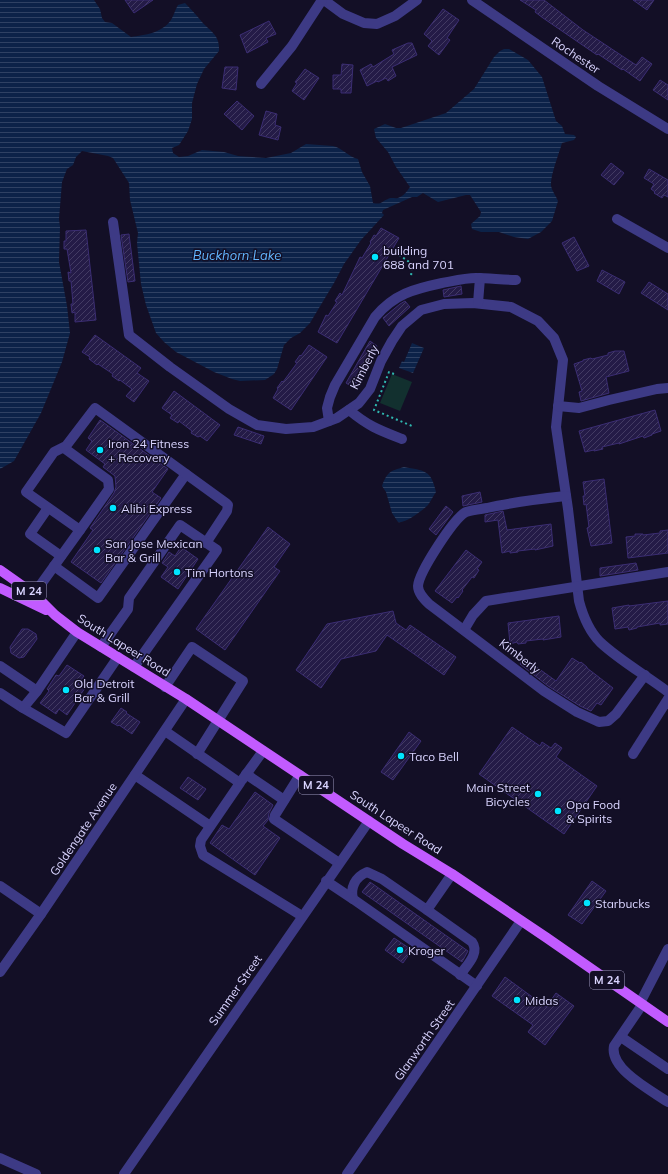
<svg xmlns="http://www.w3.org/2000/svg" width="668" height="1174" font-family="Mulish,sans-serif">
<defs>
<pattern id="water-rules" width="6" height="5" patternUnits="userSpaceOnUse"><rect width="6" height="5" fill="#0c2248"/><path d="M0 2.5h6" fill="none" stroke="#2f4163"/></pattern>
<pattern id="building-hatch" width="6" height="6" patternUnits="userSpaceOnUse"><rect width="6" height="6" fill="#241b47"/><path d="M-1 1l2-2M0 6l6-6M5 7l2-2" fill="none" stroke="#433b63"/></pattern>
</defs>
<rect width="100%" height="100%" fill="#130f26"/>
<path fill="#12302f" d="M392,374L412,382L400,411L380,403Z"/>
<g fill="url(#water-rules)">
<path d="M0,0H94L100,9L102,18L105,22L112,23L131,37C145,35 162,33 171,20C174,15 175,10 178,5L185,3C191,9 197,16 202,22C211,32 220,35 219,51L204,69L197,84L192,103V119L188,131L179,145L172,148L173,153L179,157L188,156L202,150L224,152L238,156L266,158L291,153L306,144L333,146C342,148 349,157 358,159L362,172L370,186L373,203C383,205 381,201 388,199C391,197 395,199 398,198C404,196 407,191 410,187L396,167L388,152L376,138L374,129L385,124L396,128H401L446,113L474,89L494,57L500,51L504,49H509L528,60L542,77L556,121L562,126L565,134L574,135L576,137L574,140L562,143C559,154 550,176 551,186C552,191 556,196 558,201L552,221L541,232L528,239L514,237L499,232H481L472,229L471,224L480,216L481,212L470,195H466L438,202L423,193L417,197H412L383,210L382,213L384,215L361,240L344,264L334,283L310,323L300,333L291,338L284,345L277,369L274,374L265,380L240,381L232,379L214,372L176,352L164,342L156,333L146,305L141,284L137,243L138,233L130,200L129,183L113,158L108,156L82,151L76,157L73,165L67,169L62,182L59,219L60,227L59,262L67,306L70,333L62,362L41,413L14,461L0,469Z"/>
<path d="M412,343L424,348L413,373L399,368L402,361L404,362Z"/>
<path d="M404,467C424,471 431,469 436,492C433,496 431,501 428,505C423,510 405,524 398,522L392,513L386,492L382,486C387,472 390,471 404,467Z"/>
</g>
<g fill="url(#building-hatch)" stroke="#3b2d73">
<path d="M125,0H153L134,13Z"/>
<path d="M520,0H544L583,30L636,65L642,57L652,64L640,81L623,69L622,70L598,54L597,55L543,18L535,12L536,10Z"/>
<path d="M633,0H654L647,10Z"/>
<path d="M443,9L459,20L447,38L450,40L439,55L428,46L432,41L424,34Z"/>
<path d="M269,21L276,34L266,38L268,42L247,53L240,35Z"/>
<path d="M408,43H412L417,55L392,67L396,76L388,81L386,78L378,82L377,81L367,86L360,70L371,64L373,67L394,54L392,50Z"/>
<path d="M342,64L353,65L351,93H341V89H333V75H341Z"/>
<path d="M225,67H238L236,90L222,88Z"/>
<path d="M305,69L319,78L304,100L292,91L297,83L295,82Z"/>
<path d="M660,80L668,85V100L653,90Z"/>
<path d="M237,101L254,116L242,130L224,114Z"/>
<path d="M266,111L277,114L275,125L281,127L278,140L259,135Z"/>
<path d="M611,163L624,173L614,185L601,175Z"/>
<path d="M649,169L668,180V197L664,195L662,198L654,193L655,192L651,189L654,184L644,178Z"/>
<path d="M381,228L399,238L337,343L318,332L326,315L328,316L337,302L335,301L340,293L342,295L360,257L362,258L371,243L370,242L374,235L376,236Z"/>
<path d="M86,230L96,320L75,322V312L72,313L71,304H73L71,281H69L68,272L71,273L67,249H64V241H66V231Z"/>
<path d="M129,234L135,281L128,282L121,235Z"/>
<path d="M574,237L589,266L577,271L562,243Z"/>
<path d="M602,270L625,282L619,294L597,281Z"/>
<path d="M649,282L668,294V310L641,293Z"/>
<path d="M461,286L462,294L444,297L443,290Z"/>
<path d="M405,301L410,307L389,326L383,318L400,304Z"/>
<path d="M95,335L141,368L137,373L149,381L134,402L126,396L132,389L120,380L119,381L112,376L113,374L98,364L97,365L89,359L90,357L82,352Z"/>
<path d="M370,341L377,346L354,388L346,383Z"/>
<path d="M309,345L327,357L291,410L273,398L278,389L277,388L282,381L283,382L297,363L295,362L300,355L301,356Z"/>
<path d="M615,351H624L629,371L606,377L609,393L581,401L579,392L582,391L574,364L583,361V360L591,358L592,359L608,355V353Z"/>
<path d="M174,391L220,425L207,441L200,436L198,437L191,433L192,431L179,421L178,423L170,418L172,415L162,408Z"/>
<path d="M655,410L661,431L652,434V435L644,438L643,436L619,444V443L602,447L603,449L594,451V450L585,452L579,431Z"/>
<path d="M100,420L168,469L152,492L161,498L101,583L71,562L93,530L90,528L114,493L116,487L115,476L103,467L105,464L86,450L92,441L88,438Z"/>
<path d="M238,427L264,436L261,444L234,435Z"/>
<path d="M604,479L612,543L591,546L587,528L589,527L586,504L584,505L583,496H585L583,482Z"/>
<path d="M480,492L482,502L463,506L462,496Z"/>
<path d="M446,506L453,512L436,535L429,529Z"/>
<path d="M503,511L507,530L551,524L553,546L535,550V549L518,551V552L510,553V551L502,553L498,520L485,522V515Z"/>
<path d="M268,527L290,544L274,567L280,571L225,650L196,629Z"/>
<path d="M668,530V553L628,558L626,537L635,536V534H643V535L660,533V531Z"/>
<path d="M181,547L198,559L178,589L161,577L168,567L162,563L169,552L175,556Z"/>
<path d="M466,550L482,562L477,569L479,570L474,578L472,577L462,590L463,591L458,598L457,597L452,603L435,591Z"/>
<path d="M636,563L638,570L600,576V568Z"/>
<path d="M668,601V624L660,625V623L637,627V628L629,630L628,627L615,629L612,608L629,605V606Z"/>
<path d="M393,611L396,623L406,630L410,625L456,657L444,675L387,635L376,651L341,659L321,688L296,670L327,624Z"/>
<path d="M559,616L561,637L543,640V639L526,641V643L518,644L517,642L510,644L508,623Z"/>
<path d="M22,629H28L36,634L37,639L24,657L19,658L11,653L10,647Z"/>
<path d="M524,658L556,681L572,658L580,663L581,662L587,667V668L613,688L601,705L597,703L591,711L580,706L548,686L520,664Z"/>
<path d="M67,665L84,676L78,684L85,688L67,715L59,709L56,714L40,703L49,691L47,689L56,675L59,676Z"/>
<path d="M121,708L127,712L126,713L140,722L132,734L119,725L118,726L111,722Z"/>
<path d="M512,727L540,746L542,742L551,748L555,743L562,748L556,757L597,786L564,834L479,774Z"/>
<path d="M409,732L421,741L393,780L381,772Z"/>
<path d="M188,777L206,789L198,800L180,788Z"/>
<path d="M255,792L273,805L269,813L268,820L263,826L280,838L255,875L210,843L222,825L229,829Z"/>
<path d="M592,881L606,891L582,924L568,915Z"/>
<path d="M370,882L468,951L462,962L362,892Z"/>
<path d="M394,938L412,950L403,963L385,950Z"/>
<path d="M505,977L546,1007L556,993L574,1006L545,1045L528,1032L533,1025L492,996Z"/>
</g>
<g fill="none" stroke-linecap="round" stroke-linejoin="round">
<g stroke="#2fb8b0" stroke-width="2" stroke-dasharray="2 3" stroke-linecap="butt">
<path d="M395,252L412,264L411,277"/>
<path d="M394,374L389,372L374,410L412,426"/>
</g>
<g stroke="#3d3a85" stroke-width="10">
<path d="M324,0L343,14L364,23L377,24L395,16L417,0"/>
<path d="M472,0L598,86L668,129"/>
<path d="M261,84L292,46L322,0"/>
<path d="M617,219L668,248"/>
<path d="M113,222L129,335L170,367L229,409L257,425L286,429L313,427L337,418L359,403L370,389L381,361L392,341L402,326L421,310L444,304L473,303L511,307L538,321L554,338L563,360L556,427L568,509L579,601C583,616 589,631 600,642C619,660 647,676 668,692"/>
<path d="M478,303L480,278"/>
<path d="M558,406L579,408L609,400L657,389L668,388"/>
<path d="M349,410C368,426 379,430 402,439"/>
<path d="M329,421L327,408L330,397L335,385L375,317C394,294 414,289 442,283C453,281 465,278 476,278C489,278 503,280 516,280"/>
<path d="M64,448L108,480L109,489L80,530"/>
<path d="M566,496C540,499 513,502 487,508C481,509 472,510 466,512C454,518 419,572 418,586C418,593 424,599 429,604L544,691L577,712L599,722L608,721L616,714L645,675"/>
<path d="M48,508L30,534L61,556"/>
<path d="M54,566L98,598L186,474"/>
<path d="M34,594L80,530L26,492L54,452L66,446L95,408L226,503L228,505L227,511L206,543"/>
<path d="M464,630L473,615L486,601L668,572"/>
<path d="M101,647L128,609L129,598L180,525L217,550L134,667"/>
<path d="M0,666L37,691"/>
<path d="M165,687L192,647L243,681L197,754"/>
<path d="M0,693L23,708L66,733L118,657"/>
<path d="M23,708L37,691L77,632"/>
<path d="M165,731L240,783L201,840L200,846L203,855L302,916"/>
<path d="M633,754L668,699"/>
<path d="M246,774L284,800"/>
<path d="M135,775L210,826"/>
<path d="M300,775L275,815L274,819L339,863"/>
<path d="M242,780L263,751"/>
<path d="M452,874L427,910L382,879L367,872C355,877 350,888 353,899L477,986"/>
<path d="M326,881L353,899"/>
<path d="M0,886L41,914"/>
<path d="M427,910L472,942C480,953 467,965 460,975"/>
<path d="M0,972L41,914L186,699"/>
<path d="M640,1003L668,949"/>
<path d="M642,1005L614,1046C609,1069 652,1091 668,1102"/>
<path d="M621,1037L668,1069"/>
<path d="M0,1158L36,1174"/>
<path d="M124,1174L369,821"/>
<path d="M347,1174L521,921"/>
</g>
<g stroke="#c25bff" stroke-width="10">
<path d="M0,570L34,594L55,615L77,632L186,699L403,844L452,874L547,938L668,1022"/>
<path d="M0,588L46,610"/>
</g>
</g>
<g fill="#00e5ff" stroke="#130f26" stroke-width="1.5">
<circle cx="375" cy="257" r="4"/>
<circle cx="100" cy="450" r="4"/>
<circle cx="113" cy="508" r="4"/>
<circle cx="97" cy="550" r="4"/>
<circle cx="177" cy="572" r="4"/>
<circle cx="66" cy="690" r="4"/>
<circle cx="401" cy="756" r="4"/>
<circle cx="538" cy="794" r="4"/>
<circle cx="558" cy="811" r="4"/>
<circle cx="587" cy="903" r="4"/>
<circle cx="400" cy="950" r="4"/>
<circle cx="517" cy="1000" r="4"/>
</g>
<g text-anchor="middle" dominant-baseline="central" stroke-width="3" stroke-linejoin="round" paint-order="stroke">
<g fill="#130f26" stroke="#9e99be" stroke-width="1">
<rect x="12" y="582" width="34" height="18" rx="3"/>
<rect x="299" y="776" width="34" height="18" rx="3"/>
<rect x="590" y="971" width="34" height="18" rx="3"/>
</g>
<g font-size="11" font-weight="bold" fill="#d9d4ff">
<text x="29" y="591">M 24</text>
<text x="316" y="785">M 24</text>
<text x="607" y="980">M 24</text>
</g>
<g font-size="12" fill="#d9d4ff" stroke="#130f26">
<text transform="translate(576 55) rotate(34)">Rochester</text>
<text transform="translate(364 367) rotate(-63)">Kimberly</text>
<text transform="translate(124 645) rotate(32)">South Lapeer Road</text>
<text transform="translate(520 656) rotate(38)">Kimberly</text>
<text transform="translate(396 822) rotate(33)">South Lapeer Road</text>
<text transform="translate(83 829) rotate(-56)">Goldengate Avenue</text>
<text transform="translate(235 990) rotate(-55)">Summer Street</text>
<text transform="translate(424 1040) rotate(-55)">Glanworth Street</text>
</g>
<g font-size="12" fill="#d9d4ff" stroke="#130f26" text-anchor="start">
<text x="383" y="250">building<tspan x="383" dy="14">688 and 701</tspan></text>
<text x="108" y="443">Iron 24 Fitness<tspan x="108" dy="14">+ Recovery</tspan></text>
<text x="121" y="508">Alibi Express</text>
<text x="105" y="543">San Jose Mexican<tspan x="105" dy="14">Bar &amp; Grill</tspan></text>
<text x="185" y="572">Tim Hortons</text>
<text x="74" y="683">Old Detroit<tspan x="74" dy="14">Bar &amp; Grill</tspan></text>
<text x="409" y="756">Taco Bell</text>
<text x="530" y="787" text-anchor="end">Main Street<tspan x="530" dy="14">Bicycles</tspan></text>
<text x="566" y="804">Opa Food<tspan x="566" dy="14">&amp; Spirits</tspan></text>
<text x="595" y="903">Starbucks</text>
<text x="408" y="950">Kroger</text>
<text x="525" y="1000">Midas</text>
</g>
<g font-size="13" font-style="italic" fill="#62b6ff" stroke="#130f26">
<text x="237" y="255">Buckhorn Lake</text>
</g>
</g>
</svg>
